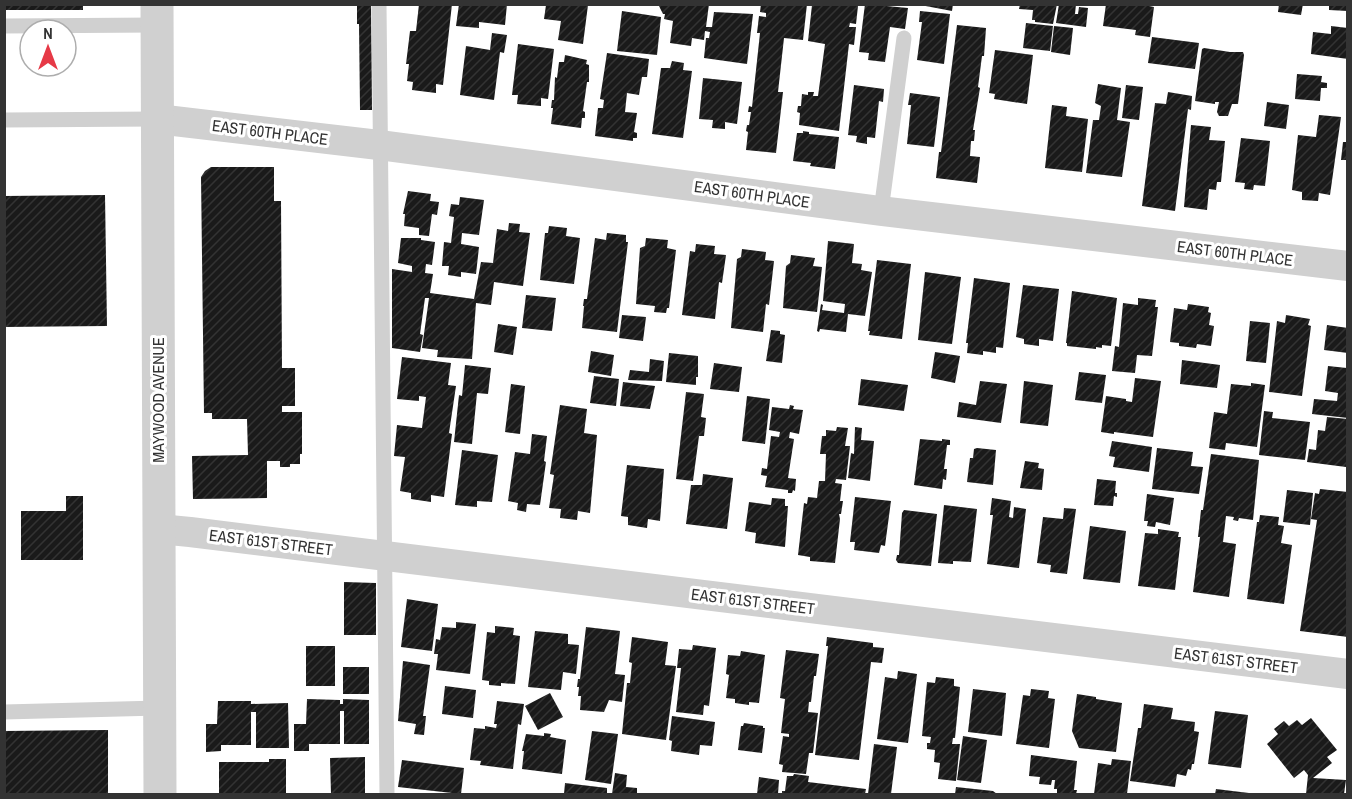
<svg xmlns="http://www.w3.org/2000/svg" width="1352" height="799" font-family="'Archivo Narrow',sans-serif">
<defs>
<pattern id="building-hatch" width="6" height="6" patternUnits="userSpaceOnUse" patternTransform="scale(1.5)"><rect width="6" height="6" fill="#1a1a1a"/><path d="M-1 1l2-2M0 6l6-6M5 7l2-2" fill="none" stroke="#333"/></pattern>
</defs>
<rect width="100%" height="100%" fill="#fff"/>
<g fill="url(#building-hatch)">
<rect x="4" y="4" width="79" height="6"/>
<path d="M357,4H371L372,110H360L359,24H357Z"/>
<path d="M419,4H452L443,85L436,84V93L412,90L413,82L407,81L409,64H406L410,31H416Z"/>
<path d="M459,4H507L505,25L479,22V28L456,26Z"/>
<path d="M658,4H709L706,27H712L714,12L753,14L747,64L704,58L706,38H709L710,32L705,31L704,40L692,38L691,46L670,43L673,21L664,19L665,14H663Z"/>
<path d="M761,4H807L803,40L784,38L778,92H783L776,153L746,150L748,132L746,131L747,125H749L751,112H748L749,106L752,107L760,33H757L759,16L766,17V13L760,12Z"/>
<path d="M865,4L908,8L905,29L890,27L885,62L868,60L869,53L859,52Z"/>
<path d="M915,4H953L952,11Z"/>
<path d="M1020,4H1057L1053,24L1035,22V20H1032L1033,10L1019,9Z"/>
<path d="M1059,4H1076L1075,14H1078L1079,7L1088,8L1086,27L1056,23Z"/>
<path d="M1106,4H1139L1154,7L1150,37L1135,35L1136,30L1103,26Z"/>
<path d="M1279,4H1303L1301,15L1278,12Z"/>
<path d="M1329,4H1348V11L1329,10Z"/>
<path d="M546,5H588L583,44L558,40L561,21L544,19Z"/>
<path d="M812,5L858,6L856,24L850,23L849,27H856L854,45L849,44L839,131L799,125L800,113L797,112L798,106H801L802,94L808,95V92H814L813,96H818L825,44L808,41Z"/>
<path d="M622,11L661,17L657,55L617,51Z"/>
<path d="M920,11L950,14L944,64L917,60L922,22H919Z"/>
<path d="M1026,23L1053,26L1050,51L1023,48Z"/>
<path d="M957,25L986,28L984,56H982L978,87L980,88L973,130H975L974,141H971L970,156L980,157L977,183L936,178L939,152H941Z"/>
<path d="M1054,26L1073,28L1070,55L1051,52Z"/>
<path d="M1331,26L1348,28V59L1311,54L1313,32L1331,34Z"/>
<path d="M492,33L507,35L504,53L500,52L494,100L460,95L466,46L490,50Z"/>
<path d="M1152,37L1199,43L1195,69L1148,63Z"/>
<path d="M518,44L554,49L548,99L541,98V106L517,104L518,95H512Z"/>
<path d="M1204,48L1230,52H1243L1244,55L1238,104H1232L1228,116H1219L1217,112L1219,102H1215V104L1195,101L1202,49Z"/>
<path d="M995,50L1033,55L1027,104L994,99L995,94L989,93Z"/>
<path d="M607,53L649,59L647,77H642L639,95L627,93L625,112L637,113L634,132L637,133V138H633V141L595,136L598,108H603L604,100L600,99Z"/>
<path d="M565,55L587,60L586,64L589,65V82H587L583,111L585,112V118H582L581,128L551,124L553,108H551L552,100H554L555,77L557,78L559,62H564Z"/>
<path d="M672,61L684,63L683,70L692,71L683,138L652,134L661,68H670Z"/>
<path d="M1297,74L1322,76L1321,82L1327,83V88H1321L1320,101L1295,99Z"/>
<path d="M703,78L742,82L737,124L725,122V129L712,128L713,120L699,119Z"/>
<path d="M1098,84L1121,88L1117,120L1130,122L1122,177L1086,173L1093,120H1099L1101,106L1095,103Z"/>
<path d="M854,85L884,89L883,102L879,101L875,138L867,137V144L856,142L857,136L848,135Z"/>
<path d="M1126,85L1143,87L1139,120L1122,118Z"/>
<path d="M1168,92L1192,96L1191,110L1188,109L1175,211L1142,206L1155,103L1166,104Z"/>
<path d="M910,93L940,97L934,147L907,144L911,105H908Z"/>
<path d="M1267,102L1289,105L1286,129L1264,126Z"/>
<path d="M1052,105L1067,107L1066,116L1088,119L1082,172L1045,168Z"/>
<path d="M1319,115L1341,117L1330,195L1319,193L1318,201L1302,200V192L1292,190L1298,135L1316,137Z"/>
<path d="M1191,125L1211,127L1209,140L1225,141L1221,182H1217L1216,190L1209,189L1207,210L1184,207Z"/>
<path d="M803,131L809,132V134L839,137L835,169L810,166L811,163L793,161L797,133H803Z"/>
<path d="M1241,138L1270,141L1265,186L1254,185L1253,190L1244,189L1245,183L1235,182Z"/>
<path d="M1343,142H1348V160H1341Z"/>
<path d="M211,167H274V201H281L282,368H295V406H282V412H302V454H300V464H290V467H280V461H267V498L193,499L192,456L248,455L247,419H212V413H204L201,177L205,171Z"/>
<path d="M408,191L431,194L430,201L439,202L437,215L432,214L429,236L419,235V228L404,226L405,214H403Z"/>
<path d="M105,195L107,326L4,327V196Z"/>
<path d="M460,197L484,200L479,235L462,233L461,244L479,247L476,274L461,272V277L448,275L449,266H442L444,242L451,243L454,217L449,216L451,204L459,205Z"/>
<path d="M509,223L520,224L519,232L530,233L523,286L494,282L491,305L476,303L472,359L437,357L438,350L422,348L429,298H425L420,334L423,335L420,352L392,348V269L412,272V266L398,263L401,238H421V240L435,242L432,265L426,264L425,273L433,274L430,293L474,299L481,262L493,263L497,229L508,231Z"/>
<path d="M549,226L567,228L566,236L580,238L574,284L540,280L545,233H548Z"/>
<path d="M607,233L626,235V242H628L617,332L582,328L584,306H583L584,299H587L595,238L606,240Z"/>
<path d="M646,238L668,240L667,248L676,250L669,308H667L666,313L654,312L655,306L636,304L640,248L645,246Z"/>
<path d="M828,241L854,244L852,263L862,264L861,270L872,272L865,316L848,314L846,332L820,329L819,332L817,331L821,304L823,305L822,310L844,313L845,304L823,301Z"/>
<path d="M696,244L715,246L714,254L726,255L722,283L719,282L715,319L682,315L690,251L695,252Z"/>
<path d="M742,249L766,252L765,260L774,261L769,305L766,304L763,332L731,328L737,259L741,257Z"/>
<path d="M791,255L815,258L813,266L822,267L817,312L783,308L786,266L790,263Z"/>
<path d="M877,260L911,264L902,339L869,335L870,331H868Z"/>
<path d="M925,272L961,277L952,344L918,340Z"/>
<path d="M974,278L1010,283L1003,348L996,347V353L983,351V355L967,353L968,343H966Z"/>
<path d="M1023,285L1059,289L1053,341L1039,339V346L1024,344V339L1016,337Z"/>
<path d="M1072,291L1117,298L1111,346L1102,345V348L1096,347V349L1067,346V343H1066Z"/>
<path d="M526,295L556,298L552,331L522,328Z"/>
<path d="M1138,298L1156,300L1155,307H1158L1152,356L1137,355L1135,373L1112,371L1115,346L1119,347L1123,303L1138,305Z"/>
<path d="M1188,304L1209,307L1208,312L1211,313L1209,325L1214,326L1211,346L1197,344L1196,348L1179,346V343L1170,342L1174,308L1187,310Z"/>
<path d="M622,315L646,317L643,341L619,338Z"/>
<path d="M1286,315L1310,319L1308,325L1311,326L1302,396L1269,392L1277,321L1285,323Z"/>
<path d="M1250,321L1270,323L1266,363L1246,361Z"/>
<path d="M498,324L517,327L513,355L494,352Z"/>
<path d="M1327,325L1348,328V353L1324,350Z"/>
<path d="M771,330L780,331V334L785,335L782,363L766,361Z"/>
<path d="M591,351L614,355L611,376L588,372Z"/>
<path d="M935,352L960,356L955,383L931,378Z"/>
<path d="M669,353L698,356V377H696V385L666,382Z"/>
<path d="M402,357L451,363L448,385L456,386L449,433L452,434L444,497L431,495V502L411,499V493L400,491L405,457L394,456L397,425L422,428L426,397L419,396V401L397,399Z"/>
<path d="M650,359L664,361L662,381L628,380L630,370L649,372Z"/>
<path d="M1182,360L1220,365L1217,388L1180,384Z"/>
<path d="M714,363L742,367L739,392L710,389Z"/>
<path d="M465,365L491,368L488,394L477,393L472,444L454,442L459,395L462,396Z"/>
<path d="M1328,366L1347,368L1348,418L1312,414L1314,399L1337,401L1338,393L1325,391Z"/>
<path d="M1079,372L1106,375L1102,403L1075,400Z"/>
<path d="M594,376L619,379L616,406L590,403Z"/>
<path d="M1135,378L1161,381L1153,437L1114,432V434L1101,432L1106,396L1126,399V401L1132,402Z"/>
<path d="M861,379L908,385L904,411L858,405Z"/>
<path d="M980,381L1007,384L1001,423L957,417L959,402L976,405Z"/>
<path d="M1024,381L1053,385L1048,426L1020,423Z"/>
<path d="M623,382L655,386L650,409L620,406Z"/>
<path d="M1251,383L1265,385L1257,447L1226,443L1225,450L1209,448L1214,412L1227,414L1231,384L1251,386Z"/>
<path d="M511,384L525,386L520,434L505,432Z"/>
<path d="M686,392L704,394L701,417L706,418L704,436H699L693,481L676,479Z"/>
<path d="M747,396L770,399L765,444L742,441Z"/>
<path d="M560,405L587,409L584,433L597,435L590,513L578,511L577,520L560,518L561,509L549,508L554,475L550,474Z"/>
<path d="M790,405L794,406L793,409L803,410L799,434L790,432L789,438L794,439L788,478L796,479L795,491L793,490L792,493H788V490L765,487L767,476L761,475L762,468L767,469L771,436L779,437L780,432L769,430L772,407L789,409Z"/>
<path d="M1264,411L1273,412L1272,418L1310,422L1305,460L1259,455Z"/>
<path d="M1327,417L1348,419V464L1346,467L1307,462L1309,449L1316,450L1318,430L1325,431Z"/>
<path d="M837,427L848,428L845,446H850L846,480L836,479L835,483L842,484L840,501H843L841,514H839L840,519L835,563L810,561V557L798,555L804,503L807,504L808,497L817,498L819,481H825L826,454H820L822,436H826V430L836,431Z"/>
<path d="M855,427L862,428L861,440L874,441L870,481L848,478L851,453L854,454Z"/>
<path d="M532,434L547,436L544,461L546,462L540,505L527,504L526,512L517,510L518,503L508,501L515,452L530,454Z"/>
<path d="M920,439L942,441V439L950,440V445H947L944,469H947L946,480L943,479L942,489L914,485Z"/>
<path d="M1112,441L1152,447L1149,472L1113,467L1115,457L1109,456Z"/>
<path d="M977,448L996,450L993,485L967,482L970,458H973L974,449Z"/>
<path d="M1157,448L1193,452L1191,466L1203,467L1199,494L1152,489Z"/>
<path d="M462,450L498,455L492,502L477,501V507L455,505Z"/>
<path d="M1211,454L1259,460L1253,520L1239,518L1238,521L1233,520L1234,517L1226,516L1223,542L1236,544L1229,597L1193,592L1200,537H1198L1201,510H1203Z"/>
<path d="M1025,461L1039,463L1038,468L1044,469L1042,490L1020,488Z"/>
<path d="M627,465L664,469L660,521L648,519L647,528L628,525V517L621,516Z"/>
<path d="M703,474L733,478L727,529L686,524L691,485H702Z"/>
<path d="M1097,479L1116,481L1115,493H1117V497L1114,496L1113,506L1094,505Z"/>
<path d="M1320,489L1348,492V637L1300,631L1317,520L1311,519L1315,493L1319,494Z"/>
<path d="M1287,490L1313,493L1310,525L1283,522Z"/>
<path d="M1147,494L1174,498L1170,525L1156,522L1155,527L1147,526L1148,521H1144Z"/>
<path d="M66,496H83V560H21V511H66Z"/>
<path d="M855,497L891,501L885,546L881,545L879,553L854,550L855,542H850Z"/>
<path d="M772,498L785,499V506H788L785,547L755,543L756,533L745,531L749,502L771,505Z"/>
<path d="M992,498L1011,501L1009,517L1013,518L1014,507L1026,509L1019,568L987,564L993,515H990Z"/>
<path d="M944,505L977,509L971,562L953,561V564L938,563Z"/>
<path d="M1064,508L1076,509L1067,574L1050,572L1051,565L1037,563L1043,517L1063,519Z"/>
<path d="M904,510L937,514L931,566L898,563L896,560L897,555H899L902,513Z"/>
<path d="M1260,515L1279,517L1278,525L1284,526L1281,543L1292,545L1284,604L1247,599L1257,522H1259Z"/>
<path d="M1090,526L1126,531L1120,583L1083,579Z"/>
<path d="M1158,529L1179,532L1178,537H1181L1175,590L1138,586L1145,533L1158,534Z"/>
<path d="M344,582L376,583V635H344Z"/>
<path d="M407,599L438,604L432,651L401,647Z"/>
<path d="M456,622L476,624L470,674L436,670L438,654H434L436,639L440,640L442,627L456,628Z"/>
<path d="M495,626L514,628L513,635L520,636L515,684L501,683V686L489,685V681L482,680L487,632L495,633Z"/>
<path d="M586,627L620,631L615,674L625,675L622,702L609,700L604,712L580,710L581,696H578L579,687H577L578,679H580Z"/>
<path d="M535,631L568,634V644L579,645L576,674L563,672L561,690L528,687Z"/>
<path d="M632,637L668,642L665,665L676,666L666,740L622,734L627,683H630L632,663L629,662Z"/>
<path d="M827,637L873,643V647L884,648L882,663L871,662L859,760L815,755L828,646H826Z"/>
<path d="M693,645L716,648L709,706L704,705L703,715L676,712L681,668H677L679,649L692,650Z"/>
<rect x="306" y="646" width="29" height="40"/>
<path d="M786,650L819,654L816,676H814L811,702H809L808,712L818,713L813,753H809L806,774L782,772L783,765L779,764L783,736L789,737V734L781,733L785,699L780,698Z"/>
<path d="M741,651L765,655L759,703L749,702V705L735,703V699L726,698L729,675L726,674L728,655L740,656Z"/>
<path d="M403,661L430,665L423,716H426L424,735L414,734L416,724L398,721Z"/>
<rect x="343" y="667" width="26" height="27"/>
<path d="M898,671L917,674L908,743L877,739L885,677L897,679Z"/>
<path d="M936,677L954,679V686L960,687L955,738H953L952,744H960L956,781L938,779L940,763L934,762L935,750L927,749V743H930L931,737L922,736L927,682L935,683Z"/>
<path d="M445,686L476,690L473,718L442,714Z"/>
<path d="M973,689L1006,693L1002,736L968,732Z"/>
<path d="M1031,689L1049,691L1048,698L1055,699L1049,748L1016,744L1023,695L1030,696Z"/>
<path d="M550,693L563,717L538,730L525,706Z"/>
<path d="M1077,694L1096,697V699L1122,703L1116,752L1079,748L1072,731Z"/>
<path d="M307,699L340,700V704H343V699L369,700V744H344V711H340V744H309V751H294V724H306Z"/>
<path d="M218,701H251V704L288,703L289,748H256V712H251V745H221V751L206,752V724H217Z"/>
<path d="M497,701L524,704L521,725L518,724L513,769L480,765L481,761L470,760L474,728L485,729V726L496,728L497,724H494Z"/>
<path d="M1144,704L1173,708L1171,719L1195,722L1194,731L1199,732L1194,764H1192L1191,770L1188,769L1186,776L1177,774L1175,787L1130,781L1138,728H1141Z"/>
<path d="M1215,711L1248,715L1241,768L1208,764Z"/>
<path d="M672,716L715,722L712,746L700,745L699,755L671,751L672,741L669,740Z"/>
<path d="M1311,718L1337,750L1327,757L1332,763L1313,778L1346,780L1344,794H1306L1308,775L1304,770L1294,778L1267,744L1278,734L1274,729L1284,721L1289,726L1297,720L1302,725Z"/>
<path d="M744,723L763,726V728H765L762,753L738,750L741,726H743Z"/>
<path d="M108,730V794H4V731Z"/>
<path d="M592,731L618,734L611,784L585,780Z"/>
<path d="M544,733L551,734L550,737L566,740L562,774L522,769L524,751H522L526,734L544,736Z"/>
<path d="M963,736L987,740L981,783L957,780Z"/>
<path d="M874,744L897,747L891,794H868Z"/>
<path d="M1031,755L1077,761L1074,790H1077L1076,794H1057V789H1054L1055,780H1052L1051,785L1039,784L1040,777L1029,776Z"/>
<path d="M365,757V794H331L330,758Z"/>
<path d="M269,759H286V794H219V762H269Z"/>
<path d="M1112,759L1131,761L1127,794H1094L1098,763L1111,765Z"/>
<path d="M402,760L464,768L461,794L398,787Z"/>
<path d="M615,773L627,775L626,787L637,788V794H612Z"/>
<path d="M794,774L809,776L808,782L866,789L865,794H782V791H785L787,776H793Z"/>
<path d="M759,777L779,780L778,794H757Z"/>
<path d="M565,783L607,788V794H564Z"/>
<path d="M956,787L993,791L997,794H955Z"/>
<path d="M1216,789L1249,793V794H1215Z"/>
</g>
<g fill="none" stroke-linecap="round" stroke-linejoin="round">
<g stroke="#d0d0d0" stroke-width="15">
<path d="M379,4L387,794"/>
<path d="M4,26L157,25"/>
<path d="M4,120L157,119"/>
<path d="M881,211L904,38"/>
<path d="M4,712L159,708"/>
</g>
<g stroke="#d0d0d0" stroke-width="30">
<path d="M157,119L379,145L881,211L1348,266"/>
<path d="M159,529L190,532L1348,674"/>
</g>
<path stroke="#d0d0d0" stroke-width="33" d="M157,4L160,794"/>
</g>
<g text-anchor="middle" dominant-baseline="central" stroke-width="6" stroke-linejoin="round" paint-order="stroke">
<g font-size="16" fill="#333" stroke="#fff">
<text transform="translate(270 132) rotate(7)">EAST 60TH PLACE</text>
<text transform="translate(752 194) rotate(8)">EAST 60TH PLACE</text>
<text transform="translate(1235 253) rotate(7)">EAST 60TH PLACE</text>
<text transform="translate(158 400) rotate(-90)">MAYWOOD AVENUE</text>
<text transform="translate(271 542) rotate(7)">EAST 61ST STREET</text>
<text transform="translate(753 601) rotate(7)">EAST 61ST STREET</text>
<text transform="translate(1236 660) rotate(7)">EAST 61ST STREET</text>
</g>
</g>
<rect width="1352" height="799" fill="none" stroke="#333333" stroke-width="12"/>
<g transform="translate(48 48)"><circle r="28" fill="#ffffff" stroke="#adadad" stroke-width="1.5"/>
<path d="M0-4.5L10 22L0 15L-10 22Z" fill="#e63946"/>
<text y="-9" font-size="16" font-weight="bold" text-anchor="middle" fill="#333333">N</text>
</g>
</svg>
